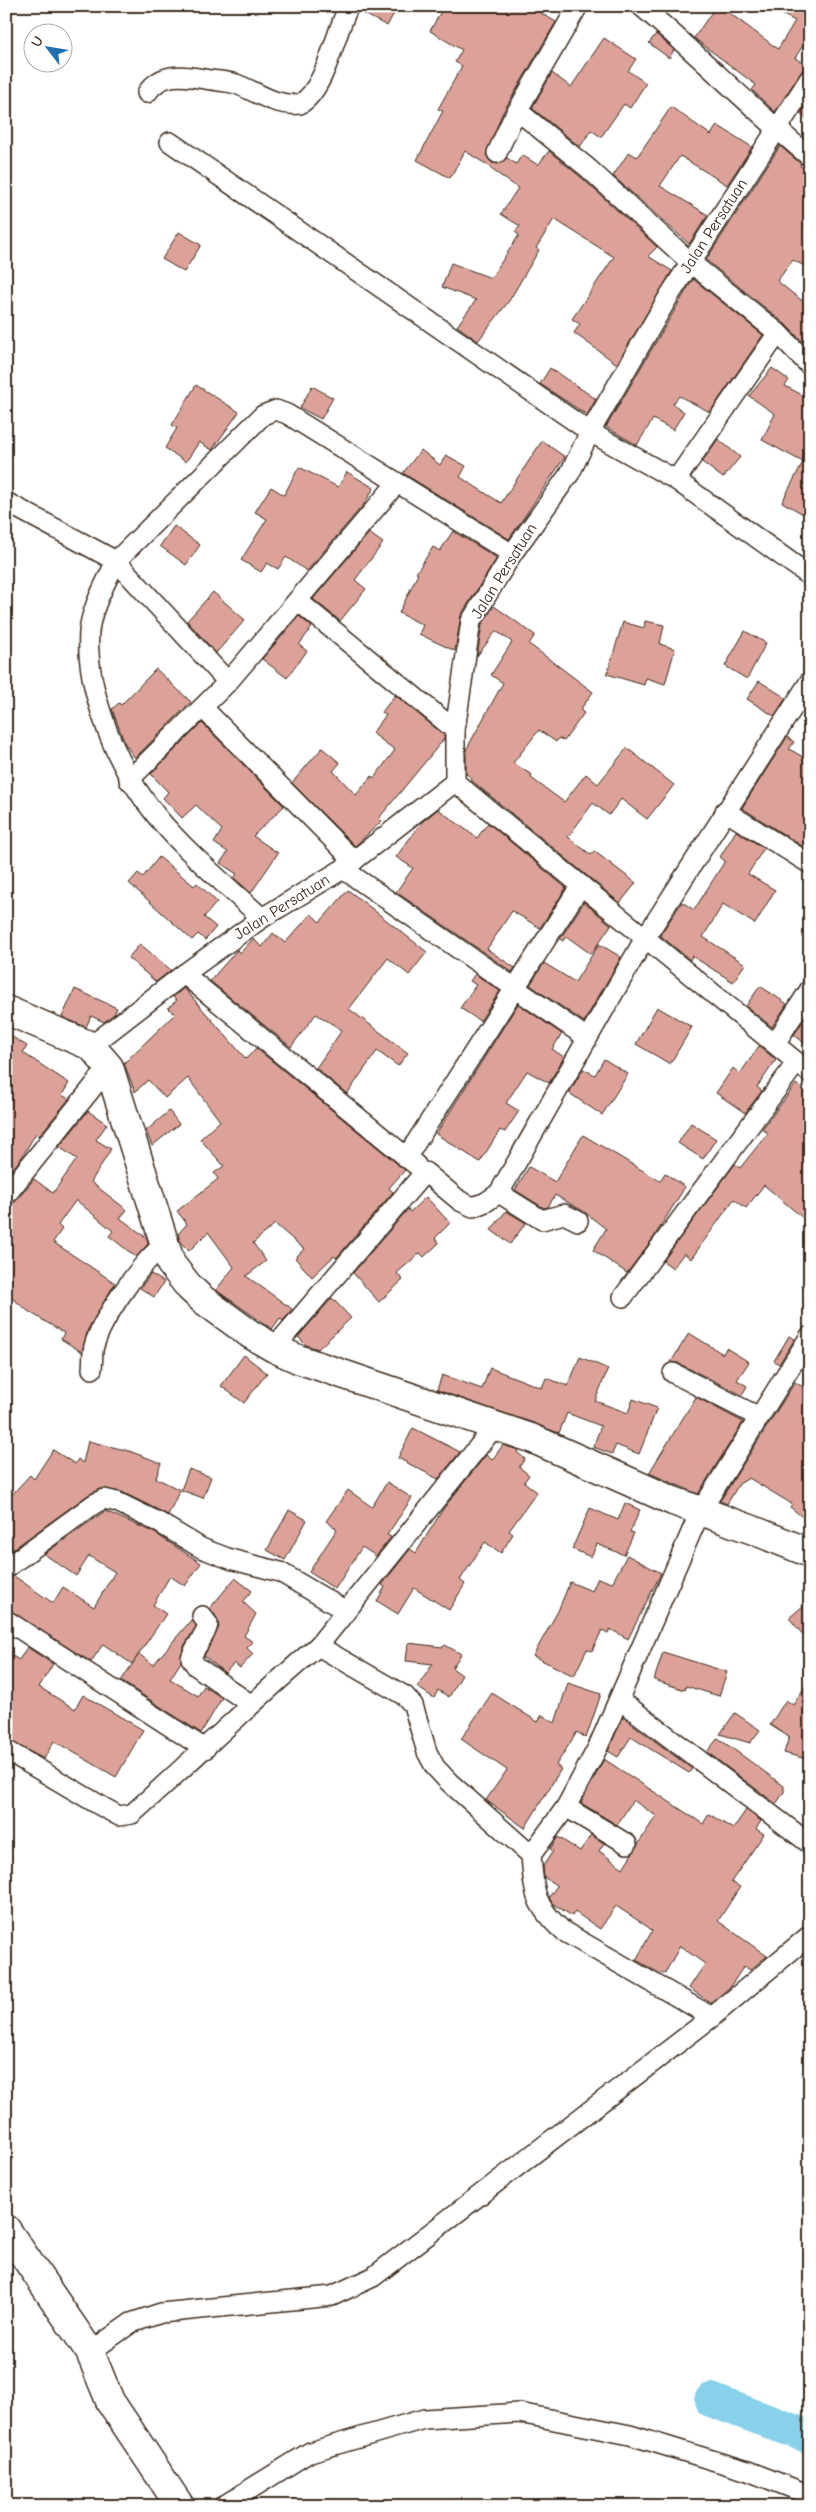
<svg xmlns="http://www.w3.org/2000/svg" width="816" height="2512" font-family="'Comic Neue',sans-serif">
<rect width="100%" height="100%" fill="#fff"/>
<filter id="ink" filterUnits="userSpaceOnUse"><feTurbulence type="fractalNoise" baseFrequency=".02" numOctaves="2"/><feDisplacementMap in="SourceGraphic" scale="10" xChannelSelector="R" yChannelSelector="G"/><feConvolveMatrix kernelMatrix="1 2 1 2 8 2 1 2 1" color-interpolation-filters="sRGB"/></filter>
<g filter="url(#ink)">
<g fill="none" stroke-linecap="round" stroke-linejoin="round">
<path stroke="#89d1ea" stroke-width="34" d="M711,2400L810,2437"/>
</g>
<g fill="#dca299" stroke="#3b2a1e">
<path d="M360,6H398L387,26L359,11Z"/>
<path d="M444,6H529L556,22L502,114L486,155L492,163L498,164L507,158L516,164L522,155L538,165L549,151L582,178L657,247L648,256L672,271L617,364L574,333L580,324L572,319L614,257L554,219L536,248L539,250L509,301L478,341L457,326L476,300L442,287L451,263L491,278L519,235L515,232L520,226L501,214L518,188L491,169L492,168L465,151L450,178L417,160L443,111L438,109L462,66L455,62L462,50L430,31Z"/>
<path d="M716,6H720L778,49L795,21L766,6H810V34L795,58L809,67L801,72L775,112L752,90L756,85L694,38Z"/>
<path d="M656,34L674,50L669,58L649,43Z"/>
<path d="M604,38L636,59L628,71L646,83L630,108L624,104L601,137L591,130L580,147L532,108L552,73L571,87Z"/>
<path d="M810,99V121L800,114Z"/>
<path d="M671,107L711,135L717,125L752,147L727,185L680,156L660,186L708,215L689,244L613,176L629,152L637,157Z"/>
<path d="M780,146L801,164L800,166L810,173V217L804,226L810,230V269L793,260L777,281L810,307V349L785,324L706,260Z"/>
<path d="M179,232L201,245L184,272L162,259Z"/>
<path d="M693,279L763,335L710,412L679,396L673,404L684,412L673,430L653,419L637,445L606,427Z"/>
<path d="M550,368L596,399L587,415L540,384Z"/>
<path d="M772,368L789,380L785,386L810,399V506L805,515L782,502L803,462L762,440L775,414L749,396Z"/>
<path d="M196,385L239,412L212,450L199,442L186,462L165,448L177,428L172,425Z"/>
<path d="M312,386L333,398L321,419L300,408Z"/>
<path d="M718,439L740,457L723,478L702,462Z"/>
<path d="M542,441L565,457L509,539L403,473L421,450L440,465L446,455L466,466L460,477L501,503Z"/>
<path d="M299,467L338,487L347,472L374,488L364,504L307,571L286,557L278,569L267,563L261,572L241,560L267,519L255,512L271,487L284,495Z"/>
<path d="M174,526L200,545L186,565L160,546Z"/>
<path d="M453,531L497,558L461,615L455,651L419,634L423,625L399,613L418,574L416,573L433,547L440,551Z"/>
<path d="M369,533L383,543L355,580L366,589L340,621L313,599Z"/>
<path d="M213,592L245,620L216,653L187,621Z"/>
<path d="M494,606L535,635L529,644L593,692L580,710L584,713L564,741L559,738L556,742L539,730L513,763L532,775L531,778L564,802L586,774L598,784L627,748L674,785L647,819L621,799L609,815L593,803L568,837L591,855L594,851L636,883L620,903L471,780L472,778L466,774V750L503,683L491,675L512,642L496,631L477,656L482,625Z"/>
<path d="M299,616L312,627L299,645L307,651L287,678L262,659Z"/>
<path d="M645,621L664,625L660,644L675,649L665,684L646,678L644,685L607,674L623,622L644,628Z"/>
<path d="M745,631L766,643L747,679L725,666Z"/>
<path d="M156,669L191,702L135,758L125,744L112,709L119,703L121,705Z"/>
<path d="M759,681L786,698L774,716L747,699Z"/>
<path d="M395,695L444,735V739L379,818L382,821L355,846L292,783L322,748L340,763L333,771L356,795L372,776L374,778L395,750L372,733L386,715L382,712Z"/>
<path d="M202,723L284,806L253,836L278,853L251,893L234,878L237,874L220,863L228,852L214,843L222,830L196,805L182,818L163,798L168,792L151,774Z"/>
<path d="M787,737L794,742L789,749L810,761V851L742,808Z"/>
<path d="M438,809L477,838L488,823L566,888L540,928L512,911L487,949L515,968L512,972L396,892L413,868L396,857L422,822Z"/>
<path d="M736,831L764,848L748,874L775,890L755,924L723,904L703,937L745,964L733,982L692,956L690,960L660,935L682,902L694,910L725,861L720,857Z"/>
<path d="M159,857L194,886L197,883L217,902L204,917L216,927L205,940L198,934L192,940L129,883L138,873L143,877Z"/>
<path d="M348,890L427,952L409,975L388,958L349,1009L408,1053L398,1066L377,1051L347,1094L316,1068L342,1030L316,1014L291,1047L210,981L237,950L240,953L253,939L262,947L273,933L285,943L311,914L320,922Z"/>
<path d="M584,902L611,925L591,954L566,936L563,941L560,939Z"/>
<path d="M140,944L171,970L156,982L128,958Z"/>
<path d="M599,944L621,957L584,1022L530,985L544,963L575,982Z"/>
<path d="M475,974L500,991L480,1021L460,1008L476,985L470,981Z"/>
<path d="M760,986L787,1004L772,1027L746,1006Z"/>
<path d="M184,988L246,1059L256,1048L405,1170L389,1188L393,1192L338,1256L336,1258L334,1256L312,1277L295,1258L304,1249L275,1224L253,1243L266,1261L246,1276L292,1309L283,1321L280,1318L272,1329L216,1290L234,1267L208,1232L189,1251L180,1242L178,1234L187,1224L177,1211L218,1179L214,1173L224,1166L200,1139L220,1121L188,1078L165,1098L148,1080L135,1092L124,1063L175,1014L168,1008L177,1000L173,997Z"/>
<path d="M75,989L117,1008L114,1014L104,1022L91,1016L86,1027L62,1017Z"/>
<path d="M518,1004L562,1034L552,1049L564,1057L549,1083L527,1071L506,1103L519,1111L505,1132L500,1130L480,1162L436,1134Z"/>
<path d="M657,1007L692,1027L670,1064L636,1044Z"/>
<path d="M806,1016L810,1019V1047L794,1035Z"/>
<path d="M6,1033L27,1046L23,1053L69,1083L62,1095L69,1099L39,1136L36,1133L22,1157L6,1177Z"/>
<path d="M759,1046L776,1060L757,1087L762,1091L745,1113L716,1093L733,1068L740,1074Z"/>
<path d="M604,1059L628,1074L602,1115L569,1093L583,1069L595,1075Z"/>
<path d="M796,1084L810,1095V1224L764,1185L746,1208L734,1199L691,1259L684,1253L673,1268L663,1261L735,1164L740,1168L768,1133L762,1129Z"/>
<path d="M88,1111L107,1124L96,1140L111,1149L91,1182L127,1210L120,1218L147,1238L148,1244L136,1257L109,1236L113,1231L76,1200L58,1225L62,1229L53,1242L115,1283L88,1329L82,1352L61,1339L64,1333L28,1311L6,1293V1206L15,1202L34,1179L53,1193L77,1159L59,1147Z"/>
<path d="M169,1111L179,1124L152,1146L146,1131Z"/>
<path d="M691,1123L716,1139L703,1159L678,1143Z"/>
<path d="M583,1135L660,1181L665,1173L685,1187L654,1237L627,1273L593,1250L606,1229L583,1211L555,1195L548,1207L544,1208L515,1190L529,1167L555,1182Z"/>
<path d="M426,1197L450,1223L435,1238L439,1243L424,1257L420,1253L397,1273L403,1280L379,1302L353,1273L408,1209L410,1212Z"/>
<path d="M506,1211L526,1223L510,1244L491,1230Z"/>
<path d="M151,1274L164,1282L154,1297L140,1288Z"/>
<path d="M332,1298L351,1318L318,1349L306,1345L298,1337Z"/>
<path d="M689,1333L723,1354L726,1348L749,1362L737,1380L747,1386L742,1395L678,1363L671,1362Z"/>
<path d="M789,1336L795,1339L779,1364L774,1361Z"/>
<path d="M244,1355L267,1373L244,1403L221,1386Z"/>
<path d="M580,1357L608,1369L595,1401L628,1413L633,1399L657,1408L639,1454L616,1445L612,1454L593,1447L601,1426L567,1413L559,1433L437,1390L442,1375L482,1389L490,1368L542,1388L546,1378L568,1386Z"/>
<path d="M795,1382L810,1391V1523L790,1507L792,1504L749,1478L739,1484L727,1504L720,1501Z"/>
<path d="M696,1397L743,1422L698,1494L649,1473Z"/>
<path d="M413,1428L460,1452L438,1479L398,1458Z"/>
<path d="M88,1441L129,1451L161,1463L156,1478L180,1490L168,1515L122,1492L100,1489L88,1495L12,1550L6,1544V1501L30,1475L34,1479L53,1450L75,1464L78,1459L83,1463Z"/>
<path d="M503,1445L518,1450L517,1452L525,1459L519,1467L529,1475L524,1482L537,1492L509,1531L513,1534L501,1553L485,1542L460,1580L465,1584L449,1610L414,1588L398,1614L377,1601L385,1587L382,1585L410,1549L416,1553L443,1509L486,1455L492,1460Z"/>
<path d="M189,1469L211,1477L203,1498L181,1490Z"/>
<path d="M387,1482L412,1498L387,1535L391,1537L376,1556L362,1547L335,1589L309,1572L337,1529L326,1521L348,1490L372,1507Z"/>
<path d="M625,1503L640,1510L630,1532L634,1533L624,1555L597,1544L591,1557L572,1549L590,1508L618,1520Z"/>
<path d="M289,1510L307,1520L285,1560L267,1550Z"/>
<path d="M105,1511L153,1532L201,1563L185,1586L170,1576L153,1605L166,1614L132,1664L103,1644L91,1662L6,1609V1579L14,1576L53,1603L63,1587L94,1607L115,1572L89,1556L76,1576L44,1554Z"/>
<path d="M627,1555L661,1573L628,1639L610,1629L608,1633L602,1630L592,1651L587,1649L574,1676L533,1656L558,1611L570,1582L592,1591L598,1578L612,1583Z"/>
<path d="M235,1578L252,1591L243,1602L256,1614L244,1636L253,1642L247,1648L253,1654L240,1668L234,1663L225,1673L204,1656L219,1627L217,1618L210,1608Z"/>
<path d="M810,1600V1643L789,1618Z"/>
<path d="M192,1619L196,1626L183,1648L181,1662L170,1679L198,1696L204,1686L222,1698L201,1733L121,1681L139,1654L153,1665Z"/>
<path d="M408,1643L443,1647L445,1645L461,1654L452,1668L462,1675L449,1697L438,1690L434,1698L417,1687L433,1664L406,1661Z"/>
<path d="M27,1647L53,1664L39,1687L75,1709L83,1695L143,1730L116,1777L54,1741L44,1759L6,1739V1652L19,1660Z"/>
<path d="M663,1652L727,1672L719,1696L686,1686L685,1690L654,1680Z"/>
<path d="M810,1679V1760L784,1753L789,1737L770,1725L786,1700L793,1705Z"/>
<path d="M568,1683L601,1694L586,1738L577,1732L556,1765L561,1769L525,1828L486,1800L507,1770L461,1739L492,1693L538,1722L542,1715L555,1723Z"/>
<path d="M735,1713L760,1730L750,1743L720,1734Z"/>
<path d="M623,1717L692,1769L689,1773L631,1737L618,1757L608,1751Z"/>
<path d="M718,1738L784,1786V1792L776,1804L707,1752Z"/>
<path d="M604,1759L703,1824L709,1814L733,1829L746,1810L761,1821L756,1829L764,1834L731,1882L740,1887L718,1921L767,1956L750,1970L744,1966L730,1987L711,2003L689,1988L705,1964L680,1946L665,1973H659L636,1960L652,1931L648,1927L616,1906L600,1929L575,1912L572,1916L552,1903L549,1897L557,1886L544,1877L543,1866L553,1851L550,1849L558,1837L580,1851L591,1835L604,1843L599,1851L623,1868L656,1816L633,1800L617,1825L581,1803Z"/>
</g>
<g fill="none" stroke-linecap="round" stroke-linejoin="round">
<defs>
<g id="street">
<path d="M641,6C699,55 752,109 810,157"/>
<path d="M147,93C161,72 183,75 205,79C215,81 226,81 236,84C258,92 275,107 300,104C326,89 335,32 349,6"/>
<path d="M518,111L589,169L690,262L778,333L810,366"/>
<path d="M170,142L590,432L676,480L810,576"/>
<path d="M497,153L512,120L578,6"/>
<path d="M676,480L778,333"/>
<path d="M6,502L116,561C106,583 91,608 89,632C87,661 93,688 102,715C132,810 191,853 262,918"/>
<path d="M298,601L455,730"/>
<path d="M228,682L116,561L263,415L276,410L287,414L512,554"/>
<path d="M203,708L354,861"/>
<path d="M129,780L228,682L397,483"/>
<path d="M455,782V730L471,621L512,554L570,473L590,432L669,296L810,78"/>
<path d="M455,782L810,1073"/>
<path d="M725,811L810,864"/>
<path d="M343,869L587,1038"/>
<path d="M184,974L416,1165"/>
<path d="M775,1044L810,989"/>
<path d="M91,1046L184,974L262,918L343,869L455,782"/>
<path d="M406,1158L581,885"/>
<path d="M499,1193L542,1220L564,1214L578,1221"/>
<path d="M6,1195L109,1067"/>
<path d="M623,1297L797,1062"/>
<path d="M274,1348L425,1172L460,1201L473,1207L486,1202L499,1193L645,938L810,681"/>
<path d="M92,1369C93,1361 92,1353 94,1346C102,1318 141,1262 164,1245"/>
<path d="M673,1373L759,1417"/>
<path d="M6,1568L94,1504L104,1499L117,1502L158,1522L201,1548L230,1559L280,1572L346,1611"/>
<path d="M202,1616L208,1624C206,1637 195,1645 191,1658L196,1666L250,1704"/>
<path d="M6,1620L205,1749"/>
<path d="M318,1646L496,1425"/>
<path d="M620,1700L810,1844"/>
<path d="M6,1750L101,1806L119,1816L132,1814C195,1758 254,1700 318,1646L405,1696L413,1705L427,1752L435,1767L449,1782L531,1855C534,1893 534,1905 563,1931L712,2017"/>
<path d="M566,1807L627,1844"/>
<path d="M531,1855L566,1807L598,1747L700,1512L810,1336"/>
<path d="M90,2352L131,2323L161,2313L332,2296L373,2277L712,2017L810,1935"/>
<path d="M223,2506L310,2452L424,2419L519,2413L630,2435L748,2471L810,2495"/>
</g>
<g id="secondary">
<path d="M6,1010L91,1046L109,1067L171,1264L190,1288L202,1299L250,1334L274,1348L298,1359L531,1438L673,1501L753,1530L810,1553"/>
<path d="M6,2229L90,2352L110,2401L180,2506"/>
</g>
</defs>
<use href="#street" stroke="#3b2a1e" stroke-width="22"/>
<use href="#secondary" stroke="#3b2a1e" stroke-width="31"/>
<use href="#street" stroke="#fff" stroke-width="19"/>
<use href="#secondary" stroke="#fff" stroke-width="28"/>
</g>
</g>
<g text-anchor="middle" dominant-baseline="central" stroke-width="4.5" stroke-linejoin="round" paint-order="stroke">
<g font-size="16" fill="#3b2a1e" stroke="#fff">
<text transform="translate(714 226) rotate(-57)">Jalan Persatuan</text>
<text transform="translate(504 571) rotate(-58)">Jalan Persatuan</text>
<text transform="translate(282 907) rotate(-32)">Jalan Persatuan</text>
</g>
</g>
<rect width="816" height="2512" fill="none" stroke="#fff" stroke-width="25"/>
<rect x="12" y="12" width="791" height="2487" fill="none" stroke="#3b2a1e" stroke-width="2" filter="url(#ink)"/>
<g transform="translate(48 48) rotate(301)"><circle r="24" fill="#ffffff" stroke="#b1aaa5"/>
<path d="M0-4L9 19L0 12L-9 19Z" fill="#1f6fb2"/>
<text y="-8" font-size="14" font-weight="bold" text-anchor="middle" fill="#3b2a1e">U</text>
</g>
</svg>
